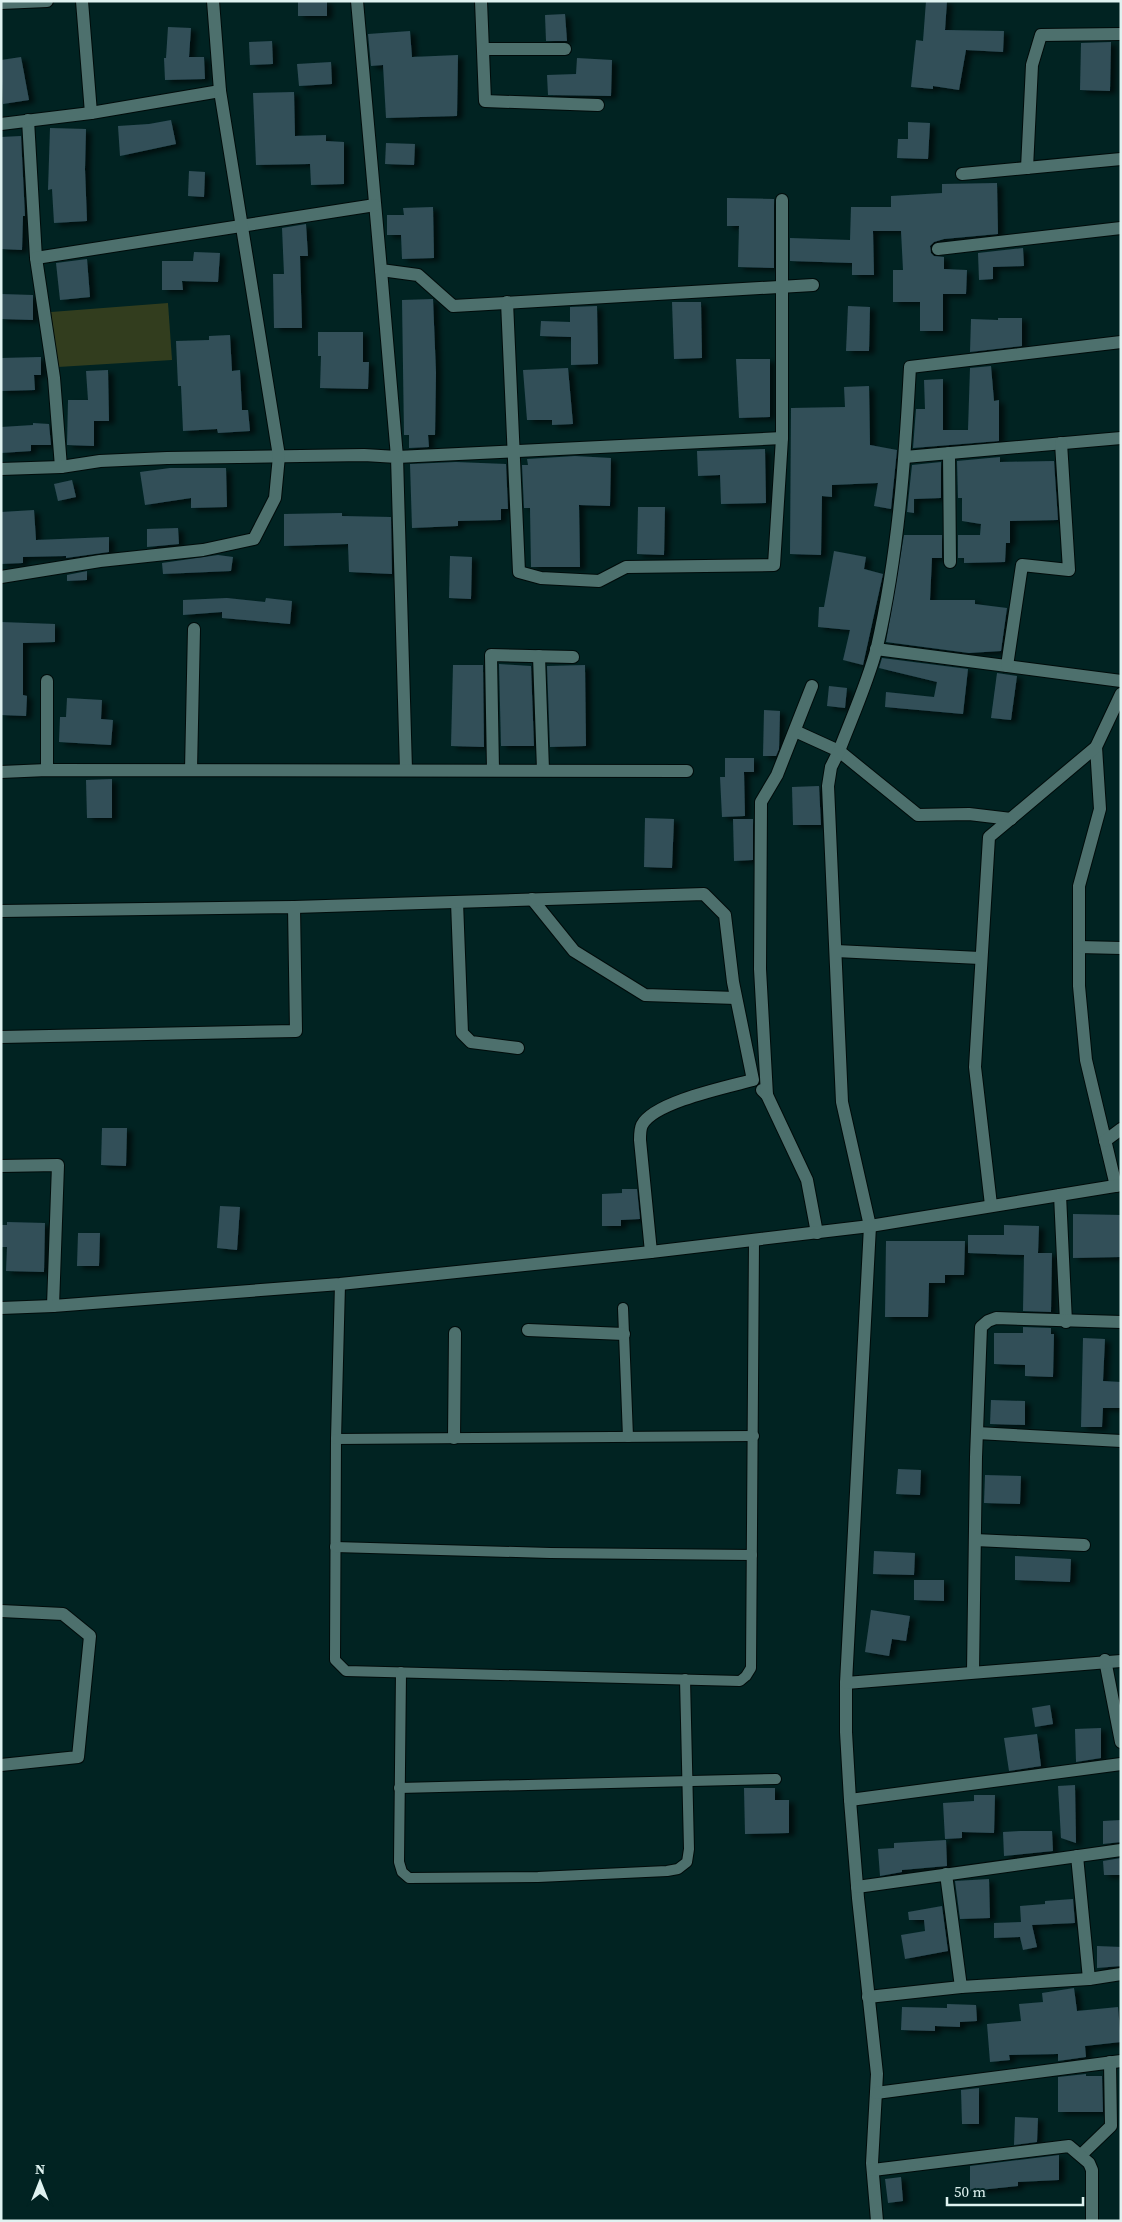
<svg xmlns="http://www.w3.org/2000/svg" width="1122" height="2222" font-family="'Source Serif 4',serif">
<defs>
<filter id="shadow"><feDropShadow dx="5.5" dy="3" stdDeviation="2.5" flood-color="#0009"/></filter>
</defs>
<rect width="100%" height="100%" fill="#012322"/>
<path fill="#323d1e" d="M168,303L172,360L58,367L51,312Z"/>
<g fill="#314f59" filter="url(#shadow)">
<rect x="298" y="1" width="29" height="15"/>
<path d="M926,1H947L945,30L1004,31L1003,52L966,50L959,90L933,86V89L911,87L916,40L923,41Z"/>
<path d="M565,14L567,41H546L545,15Z"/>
<path d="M168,27L191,28L189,57H204L205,79L165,80L164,58H166Z"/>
<path d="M410,31L412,57L458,55L457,116L386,118L383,65L371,66L368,34Z"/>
<path d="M272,41L273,64L250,65L249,42Z"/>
<path d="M1111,42L1110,91L1080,90L1081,43Z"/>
<path d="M21,57L29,100L3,104L1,60Z"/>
<path d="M577,58L612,60L611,96L548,95L547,75L576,74Z"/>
<path d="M331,62L332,84L299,86L297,64Z"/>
<path d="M294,92L295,136L326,135V141L344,142V184L311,185L310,164L256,165L253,93Z"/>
<path d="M171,120L176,144L120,156L118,126L149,124Z"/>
<path d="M908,122L930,123L928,159L897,158L898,139H908Z"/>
<path d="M50,128L86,129L85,169L87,221L54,223L52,189L48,190Z"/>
<path d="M21,136L25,216H23L22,250L1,249V137Z"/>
<path d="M386,143L415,144L414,165L385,164Z"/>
<path d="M189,171L205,172L204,197L188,196Z"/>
<path d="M997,183L998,234L944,239L934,242L930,246L931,253L934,256L944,257V269L967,270L966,294H943V331H920V302H893V270H903L901,231H873L874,275H852V263L790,261V238L850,240L851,207H891V196L942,193V184Z"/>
<path d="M727,198L774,199V268L738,267L739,226H727Z"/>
<path d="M433,207L434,258L402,259L401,235H387V215H404L403,208Z"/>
<path d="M306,224L308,256H300L302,328H274L273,274H284L282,228Z"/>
<path d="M1023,248L1024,266L993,267V279L979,280L978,253Z"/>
<path d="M194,252L220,253L218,282L182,281L183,290H162V261H193Z"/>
<path d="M87,259L90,297L60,300L56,263Z"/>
<path d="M1,294L33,295V320L1,319Z"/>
<path d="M433,299L436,373L435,435H428L429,447L409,448V435H404L402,300Z"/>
<path d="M672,302H701L702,358L674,359Z"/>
<path d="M597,306L598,364L571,365V337L540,336L541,321L570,322V307Z"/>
<path d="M848,306L870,307L869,351H846Z"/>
<path d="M998,318H1022V346L970,352L971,319L998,320Z"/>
<path d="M318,332H363V362H369L368,389L320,388L321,356H318Z"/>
<path d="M230,335L232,371L240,370L242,410H248L250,431L218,433L217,429L183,431L181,386H178L176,341L209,340V336Z"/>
<path d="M41,357V375H34L35,390L1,391V358Z"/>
<path d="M736,359H770V417L739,418Z"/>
<path d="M991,366L994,401L999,400V441L913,448L916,409H925L924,380L943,379V430H968L970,368Z"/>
<path d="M568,368L573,424L552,425V420H527L523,370Z"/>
<path d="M108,370L109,421H94V446L67,445L68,400H88L86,371Z"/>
<path d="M869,386L870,445L897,450L891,509L874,506L878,483L832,485V497L822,496L821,555L790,554L791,408L845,407L844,387Z"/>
<path d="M33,423L49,424L51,445H31V451L1,453V427L33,425Z"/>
<path d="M765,449L766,503L721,504L720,475L698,476L697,451Z"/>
<path d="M575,456L611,458L610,506L579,505L580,567H531L530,508H524L522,465H528L527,459Z"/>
<path d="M1000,457V462L1054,461L1058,520L1010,521V543H1006L1005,562L964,563V558H958V535H980L981,524L962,521V498H958L957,461Z"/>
<path d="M456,462L506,464L508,509H501V520L458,521V526L412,528L410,464Z"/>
<path d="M941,462V498L914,499V513L907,512L912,465Z"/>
<path d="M170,468H226L227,507L191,508V498L145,505L140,472Z"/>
<path d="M72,480L76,497L58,501L54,484Z"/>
<path d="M638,507H665L664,555L637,554Z"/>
<path d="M34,510L36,540L109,537V552L66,558V556L23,557V563L1,564V512Z"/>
<path d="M342,513V516L391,517L392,574L349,572L348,544L284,546V514Z"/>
<path d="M178,528L179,544L147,547V529Z"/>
<path d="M904,535H942V558H932L930,600H975V604L1007,608L1001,651L969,653L886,642Z"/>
<path d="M834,551L866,557L864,569L883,574L863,665L843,660L850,630L818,627L819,607H824Z"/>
<path d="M218,555L233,557L231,571L163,574L162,563Z"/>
<path d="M450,556L472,557L471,599L449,598Z"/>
<path d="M87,571V580L67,581V575Z"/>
<path d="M227,598L265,602L266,598L292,601L290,624L222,618V612L183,615V600Z"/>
<path d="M1,622L55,624V642L23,643V695L27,696L26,716L1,715Z"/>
<path d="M882,658L968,669L963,714L885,707L886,692L934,697L937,682L879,668Z"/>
<path d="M499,664L531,666L534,746H501Z"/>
<path d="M453,665H483L484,747L451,746Z"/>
<path d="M585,665L586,746L550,747L547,666Z"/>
<path d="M997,673L1017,676L1011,720L991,718Z"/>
<path d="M829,686L847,688L845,708L827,706Z"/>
<path d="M67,698L102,700L101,719L113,720L111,745L59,742L60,717H66Z"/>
<path d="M764,710L780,711L779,749L776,756H763Z"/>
<path d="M725,758H754V772H744L745,816L722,817L720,777H725Z"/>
<path d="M112,779V818H87L86,780Z"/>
<path d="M819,786L821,825H793L792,787Z"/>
<path d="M645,818L674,819L672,868L644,867Z"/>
<path d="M733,819H753V860L734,861Z"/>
<path d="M102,1128H127L126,1166L101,1165Z"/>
<path d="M622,1189H637L640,1219L621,1220V1226H602V1194L622,1193Z"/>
<path d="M220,1206L240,1207L237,1250L217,1248Z"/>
<path d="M1073,1214L1121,1215V1257L1073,1258Z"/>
<path d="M7,1222L45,1223L44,1272L6,1271L7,1247H1V1225H7Z"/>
<path d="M1004,1225L1039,1226L1038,1253H1052L1051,1312L1023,1311L1024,1255L968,1253V1235H1004Z"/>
<path d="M78,1233H100L99,1266H77Z"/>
<path d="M886,1241H965L964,1275H945V1283H929L928,1317H885Z"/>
<path d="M1023,1327L1051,1328V1334H1054L1053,1377L1025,1376V1365L994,1364V1333H1023Z"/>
<path d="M1083,1338L1105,1339L1103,1381L1121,1382V1408H1103L1102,1427H1081Z"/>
<path d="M991,1400L1025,1401V1425L990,1424Z"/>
<path d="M898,1469L921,1470L920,1495L896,1494Z"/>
<path d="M985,1475L1021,1476L1020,1504L984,1503Z"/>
<path d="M874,1551L915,1553L914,1575L873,1574Z"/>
<path d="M1015,1556L1071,1559L1070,1582L1015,1580Z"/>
<path d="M914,1580H944V1601L914,1600Z"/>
<path d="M871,1610L910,1616L906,1641L892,1639L889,1656L865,1652Z"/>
<path d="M1050,1705L1053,1724L1035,1727L1032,1708Z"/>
<path d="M1101,1728V1758L1076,1762L1075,1729Z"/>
<path d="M1037,1734L1041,1766L1009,1771L1004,1738Z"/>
<path d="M1075,1785L1076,1843L1061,1838L1058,1786Z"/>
<path d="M744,1788H775V1800H789V1833L745,1834Z"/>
<path d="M974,1795H995L994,1833L962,1832V1838L945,1839L943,1803L974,1801Z"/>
<path d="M1121,1820V1842L1103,1844V1821Z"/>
<path d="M1020,1831H1052L1053,1851L1004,1856L1003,1832Z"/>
<path d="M946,1840L947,1866L902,1870V1872L880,1876L878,1849L894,1848V1843Z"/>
<path d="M1121,1858V1875H1104L1103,1861Z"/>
<path d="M989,1879L990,1918L960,1919L955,1881Z"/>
<path d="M1073,1899L1075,1923L1032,1925L1037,1947L1023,1950L1020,1937L994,1938V1923L1021,1922L1020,1906L1045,1904V1901Z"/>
<path d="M942,1906L948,1951L905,1959L901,1935L925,1931L924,1920H909L908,1912Z"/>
<path d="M1097,1946L1121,1947V1966L1097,1968Z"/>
<path d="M1074,1988L1077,2011L1118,2007L1121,2042L1085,2046L1086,2057L1058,2061V2054L1009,2055L1010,2060L990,2062L987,2024L1021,2021L1019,2004L1043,2002L1042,1993Z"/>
<path d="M947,2004L976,2005L977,2021L960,2022V2027L935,2026V2031L901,2030L902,2007L947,2008Z"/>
<path d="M1086,2074V2076H1102L1103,2112H1058V2077Z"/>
<path d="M979,2088V2124H962L961,2090Z"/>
<path d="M1015,2117L1038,2118L1037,2142L1014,2145Z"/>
<path d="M1059,2155V2180L1018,2182V2186L970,2191V2166Z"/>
<path d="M901,2177L903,2201L888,2203L885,2179Z"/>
</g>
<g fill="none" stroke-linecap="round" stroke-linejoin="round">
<defs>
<g id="lane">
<path d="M340,1284L336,1439L335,1660L346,1671L740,1681L746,1676L751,1668L754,1241"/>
<path d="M623,1308L628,1437"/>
<path d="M336,1439L754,1436"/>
<path d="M335,1547L550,1553L752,1555"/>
<path d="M401,1672L399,1862L402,1872L409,1878L538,1877L667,1871L678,1869L687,1862L689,1849L685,1679"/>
<path d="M399,1788L776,1779"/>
</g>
<g id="street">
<path d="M82,1L91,113"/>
<path d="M357,1L381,270L418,275L453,306L813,285"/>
<path d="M481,1L485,101L598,105"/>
<path d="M1,3L47,1"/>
<path d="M483,49H565"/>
<path d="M28,120L36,258L54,378L61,467"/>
<path d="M1,124L91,113L220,91"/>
<path d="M1027,168L1032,65L1041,35L1121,34"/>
<path d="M962,174L1121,159"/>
<path d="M938,249L1121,228"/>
<path d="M36,258L375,205"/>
<path d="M381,270L397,457L782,438"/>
<path d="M507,302L519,572L541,578L599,581L626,567L774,565L782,438V200"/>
<path d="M949,453L950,562"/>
<path d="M905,457L1121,438"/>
<path d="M1,469L61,467L100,461L167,458L364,455L397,457L406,770"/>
<path d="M1,577L100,561L203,550L254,539L275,498L279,456L220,91L213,1"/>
<path d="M876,649L1121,681"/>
<path d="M539,656L543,770"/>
<path d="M1007,666L1022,565L1069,570L1061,443"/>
<path d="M47,681V770"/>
<path d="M795,731L839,751L918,815L969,814L1011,819"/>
<path d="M1096,747L1100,809L1079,886V986L1086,1060L1116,1186"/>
<path d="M191,770L194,629"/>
<path d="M493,770L491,655L573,657"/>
<path d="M1,772L47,770L687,771"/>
<path d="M532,899L574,951L645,995L736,998"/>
<path d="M457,902L462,1033L471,1042L518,1048"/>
<path d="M294,907L704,894L725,915L733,982L753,1080C727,1087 654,1102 642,1125C640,1129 640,1136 640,1140L651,1252"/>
<path d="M1,911L294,907L296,1031L1,1037"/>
<path d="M1079,947L1121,948"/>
<path d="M836,951L980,958"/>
<path d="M762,1090L767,1095L807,1180L817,1233"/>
<path d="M767,1095L760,969L761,802L777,775L812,686"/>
<path d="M1105,1141L1121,1129"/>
<path d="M1,1166L58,1165L53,1306"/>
<path d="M1060,1195L1066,1322"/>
<path d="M991,1205L975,1067L989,837L1096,747L1121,694"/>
<path d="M870,1226L842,1102L828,786L831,767L839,751C852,717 868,682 877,647C898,555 905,461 910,367L1121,342"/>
<path d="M528,1330L624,1334"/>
<path d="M977,1433L1121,1441"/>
<path d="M454,1438L455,1333"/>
<path d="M975,1540L1084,1545"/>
<path d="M1,1611L63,1614L90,1636L78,1757L1,1765"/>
<path d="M1105,1660L1121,1742"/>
<path d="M973,1672L976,1457L981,1327L988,1321L996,1318L1121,1322"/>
<path d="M846,1683V1732L850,1800L858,1898L877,2074L872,2163L877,2221"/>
<path d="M850,1800L1121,1764"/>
<path d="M1077,1856L1089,1979"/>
<path d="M946,1874L961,1987"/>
<path d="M857,1887L1121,1850"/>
<path d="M868,1997L961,1987L1089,1979L1121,1974"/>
<path d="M876,2093L1121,2061"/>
<path d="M1081,2155L1111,2126L1110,2062"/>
<path d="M873,2170L1069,2146L1089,2163L1092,2170V2221"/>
</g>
<g id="secondary">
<path d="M870,1226L846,1683L1121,1661"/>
<path d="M1,1308L53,1306L340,1284L651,1252L870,1226L1121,1185"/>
</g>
</defs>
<use href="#lane" stroke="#000b0a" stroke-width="12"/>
<use href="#street" stroke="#000b0a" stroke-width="14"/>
<use href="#secondary" stroke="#000b0a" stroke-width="14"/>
<use href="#lane" stroke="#4d706d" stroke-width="10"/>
<use href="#street" stroke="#4d706d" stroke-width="12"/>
<use href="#secondary" stroke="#4d706d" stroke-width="12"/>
</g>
<rect width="1122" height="2222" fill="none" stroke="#dff2f0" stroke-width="5"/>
<g transform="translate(40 2182)" stroke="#012322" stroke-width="4" paint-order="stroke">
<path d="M0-4L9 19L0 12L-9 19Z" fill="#dff2f0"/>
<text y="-8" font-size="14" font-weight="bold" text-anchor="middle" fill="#dff2f0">N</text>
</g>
<path d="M947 2197v8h136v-8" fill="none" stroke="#dff2f0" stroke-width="2.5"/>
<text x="954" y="2197" font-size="15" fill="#dff2f0" stroke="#012322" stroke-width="4" paint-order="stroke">50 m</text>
</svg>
